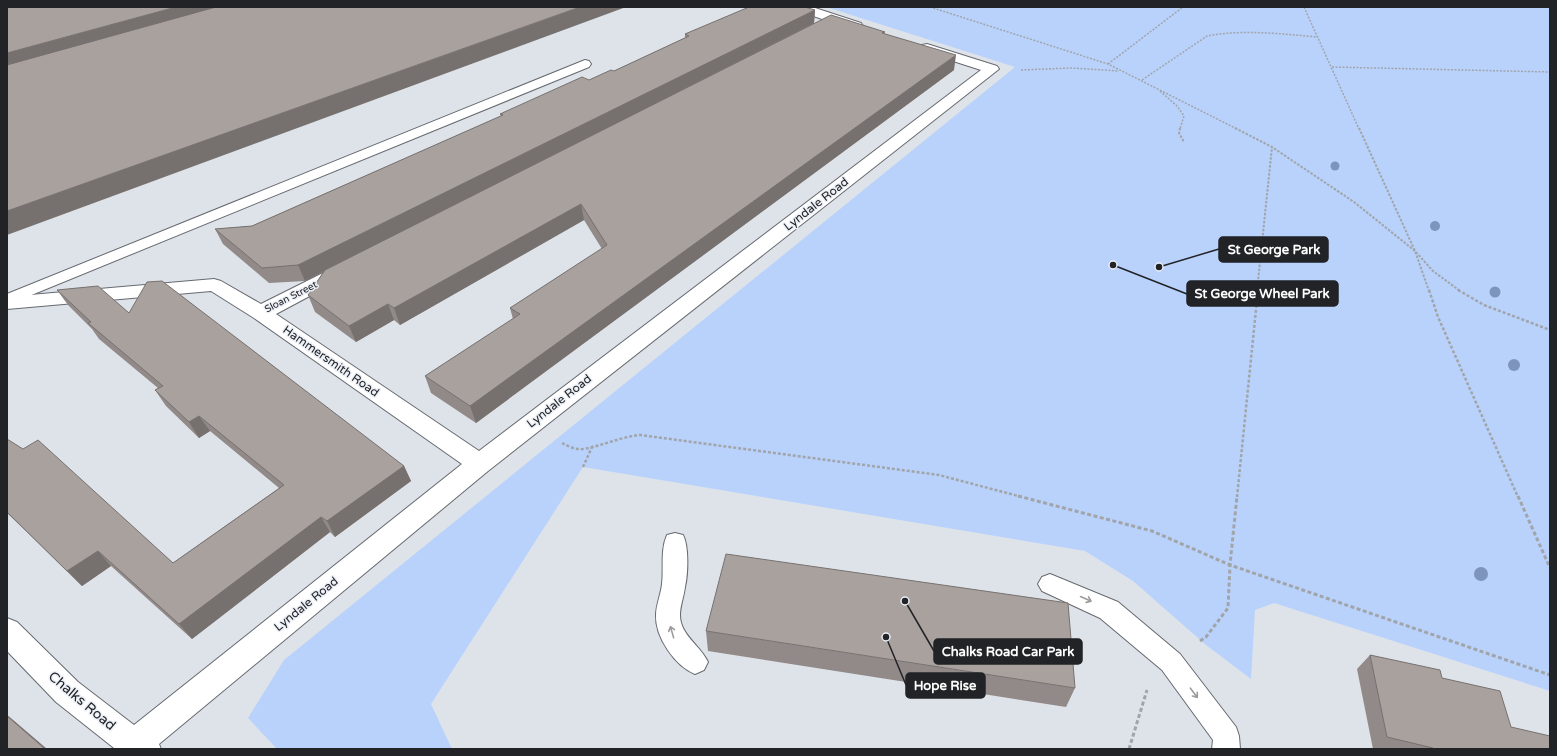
<svg xmlns="http://www.w3.org/2000/svg" width="1557" height="756" font-family="'Varela Round',sans-serif">
<rect width="100%" height="100%" fill="#dee3e9"/>
<path fill="#b9d2fc" d="M826,7H1550V691L1274,603L1255,610L1251,679L1206,645L1133,581L1085,551L583,467L431,704L452,749H277L248,718L284,660L1015,67Z"/>
<g fill="none" stroke-linecap="round" stroke-linejoin="round">
<defs>
<g id="service">
<path d="M585,60L589,61L591,64L589,67L7,305V294Z"/>
<path d="M675,533L683,535C689,546 688,575 685,587C684,596 680,606 680,615C680,635 700,645 708,662L704,670L695,674C675,666 655,637 656,615C656,605 661,594 662,584C664,569 660,550 667,535Z"/>
<path d="M1050,574L1118,602L1180,654L1236,727L1239,736L1240,749H1212L1213,740L1162,670L1100,618L1042,591L1038,584L1042,577Z"/>
</g>
<g id="minor">
<path d="M794,7H812L861,23L863,26L861,29H851L796,10Z"/>
<path d="M927,44L997,66L999,69L488,471L159,744L161,749H113L114,748L56,702L7,651V618L17,622L78,682L134,725L462,464L254,318L211,291L7,309V297L214,279L221,281L261,304L333,268L340,266L347,268L350,272L347,276L276,314L479,451L981,70L922,51L920,48L922,45Z"/>
</g>
</defs>
<use href="#service" stroke="#666a70" stroke-width="2"/>
<use href="#minor" stroke="#666a70" stroke-width="2"/>
<g stroke="#a1a5aa" stroke-width="1.5" stroke-dasharray="2 1.5" stroke-linecap="butt">
<path d="M930,7L1108,64L1237,129"/>
<path d="M1304,7L1359,129"/>
<path d="M1108,64L1183,7"/>
<path d="M1332,67L1550,72"/>
<path d="M1021,70L1071,68L1119,71"/>
<path d="M1142,80L1207,36C1244,29 1281,34 1318,37"/>
<path d="M1160,91L1177,106L1184,116L1180,129"/>
</g>
<g stroke="#a1a5aa" stroke-width="2" stroke-dasharray="2.5 1.5" stroke-linecap="butt">
<path d="M1180,128L1179,133L1184,142"/>
<path d="M1235,128L1272,147L1354,202L1415,251L1433,271L1460,291"/>
<path d="M1359,128L1415,251L1429,291"/>
<path d="M1257,291L1272,147"/>
</g>
<g stroke="#a1a5aa" stroke-width="2.5" stroke-dasharray="3 2" stroke-linecap="butt">
<path d="M1429,290L1438,317L1518,497"/>
<path d="M1458,290L1484,305L1550,330"/>
<path d="M562,443C568,446 575,450 583,449C602,446 620,437 640,435L939,475L1022,497"/>
<path d="M583,467L592,447"/>
<path d="M1237,497L1258,290"/>
</g>
<g stroke="#a1a5aa" stroke-width="3" stroke-dasharray="4 2.5" stroke-linecap="butt">
<path d="M1018,496L1152,531L1230,565L1550,675"/>
<path d="M1518,496L1550,568"/>
<path d="M1200,641L1206,637L1228,608L1230,565L1237,496"/>
<path d="M1129,749L1147,690"/>
</g>
<use href="#service" fill="#fff" fill-rule="evenodd"/>
<use href="#minor" fill="#fff" fill-rule="evenodd"/>
</g>
<g fill="#7d95bc">
<circle cx="1335" cy="166" r="4.5"/>
<circle cx="1435" cy="226" r="5"/>
<circle cx="1495" cy="292" r="5.5"/>
<circle cx="1514" cy="365" r="6"/>
<circle cx="1481" cy="574" r="7"/>
</g>
<g fill="#918a88">
<path d="M815,10L814,23L885,34L954,70L476,423L431,393L425,376L513,319L510,308L602,249L584,220L400,325L394,320L356,342L315,312L308,295L324,271L305,281L269,283L223,244L215,229L252,226L501,116L500,114L589,80L614,71L685,38V34Z"/>
<path d="M57,290L129,313L404,466L411,481L335,537L330,532L192,639L111,566L82,586L31,536L7,513V439L173,563L279,488L210,431L199,438L166,406L155,390L158,388L99,339L92,329L68,305Z"/>
<path d="M706,631L1075,688L1066,707L708,651Z"/>
<path d="M1370,655L1442,678L1511,727L1550,749H1373L1357,669Z"/>
</g>
<g fill="#76716f">
<path d="M176,7H240L7,73V53Z"/>
<path d="M580,7H626L7,235V211Z"/>
<path d="M815,10L814,23L305,281L298,265Z"/>
<path d="M956,55L954,70L476,423L470,406Z"/>
<path d="M581,204L584,220L400,325L394,308Z"/>
<path d="M388,304L394,320L356,342L349,326Z"/>
<path d="M199,416L210,431L199,438L189,422Z"/>
<path d="M404,466L411,481L335,537L327,521Z"/>
<path d="M321,517L330,532L192,639L179,624Z"/>
<path d="M98,551L111,566L82,586L67,571Z"/>
<path d="M7,715L12,719L47,749H45L7,716Z"/>
</g>
<g fill="#a9a19e" stroke="#76716f">
<path d="M7,7H176L7,53Z"/>
<path d="M216,7H580L7,211V65Z"/>
<path d="M749,7H805L815,10L298,265L262,268L215,229L252,226L503,115L500,114L582,77L589,80L611,70L614,71L689,36L685,34Z"/>
<path d="M831,15L885,32L882,33L956,55L470,406L425,376L520,314L510,308L607,245L581,204L394,308L388,304L349,326L308,295L325,270Z"/>
<path d="M162,281L404,466L327,521L321,517L179,624L98,551L67,571L7,512V439L23,449L38,440L173,563L284,485L199,416L189,422L155,390L163,386L88,323L91,322L57,290L98,286L129,313L147,282Z"/>
<path d="M726,554L1068,603L1075,688L706,631Z"/>
<path d="M1370,655L1440,670L1442,678L1500,691L1511,727L1550,736V749H1433V748L1387,737Z"/>
<path d="M7,716L45,749H7Z"/>
</g>
<defs><path id="oneway-shaft" d="M-6 0H5M1.5-3L5.5 0L1.5 3" fill="none" stroke-width="1.6" stroke-linecap="round" stroke-linejoin="round"/></defs>
<g stroke="#9c9c9d">
<use href="#oneway-shaft" transform="translate(1086 599) rotate(24)"/>
<use href="#oneway-shaft" transform="translate(672 632) rotate(-106)"/>
<use href="#oneway-shaft" transform="translate(1194 693) rotate(53)"/>
</g>
<g text-anchor="middle" dominant-baseline="central" stroke-width="3" stroke-linejoin="round" paint-order="stroke">
<g font-size="10" fill="#222326" stroke="#ebf0f7">
<text transform="translate(291 297) rotate(-27)">Sloan Street</text>
</g>
<g font-size="12" fill="#222326" stroke="#ebf0f7">
<text transform="translate(816 204) rotate(-38)">Lyndale Road</text>
<text transform="translate(331 361) rotate(35)">Hammersmith Road</text>
<text transform="translate(559 401) rotate(-38)">Lyndale Road</text>
<text transform="translate(306 604) rotate(-39)">Lyndale Road</text>
</g>
<g font-size="14" fill="#222326" stroke="#ebf0f7">
<text transform="translate(82 701) rotate(40)">Chalks Road</text>
</g>
</g>
<path fill="none" stroke="#222326" stroke-width="1.5" d="M1159 267L1219 249M1113 265L1187 294M905 601L934 651M886 637L906 685"/>
<g fill="#222326" stroke="#ebf0f7" stroke-width="1.5">
<circle cx="1159" cy="267" r="4"/>
<circle cx="1113" cy="265" r="4"/>
<circle cx="905" cy="601" r="4"/>
<circle cx="886" cy="637" r="4"/>
</g>
<g fill="#222326" stroke="#222326" stroke-width="1.5">
<rect x="1219" y="237" width="109" height="25" rx="4"/>
<rect x="1187" y="281" width="151" height="25" rx="4"/>
<rect x="934" y="639" width="148" height="25" rx="4"/>
<rect x="906" y="673" width="79" height="25" rx="4"/>
</g>
<g font-size="13" text-anchor="middle" font-weight="bold" fill="#fff">
<text x="1274" y="254">St George Park</text>
<text x="1262" y="298">St George Wheel Park</text>
<text x="1008" y="656">Chalks Road Car Park</text>
<text x="945" y="690">Hope Rise</text>
</g>
<rect width="1557" height="756" fill="none" stroke="#222326" stroke-width="16"/>
</svg>
